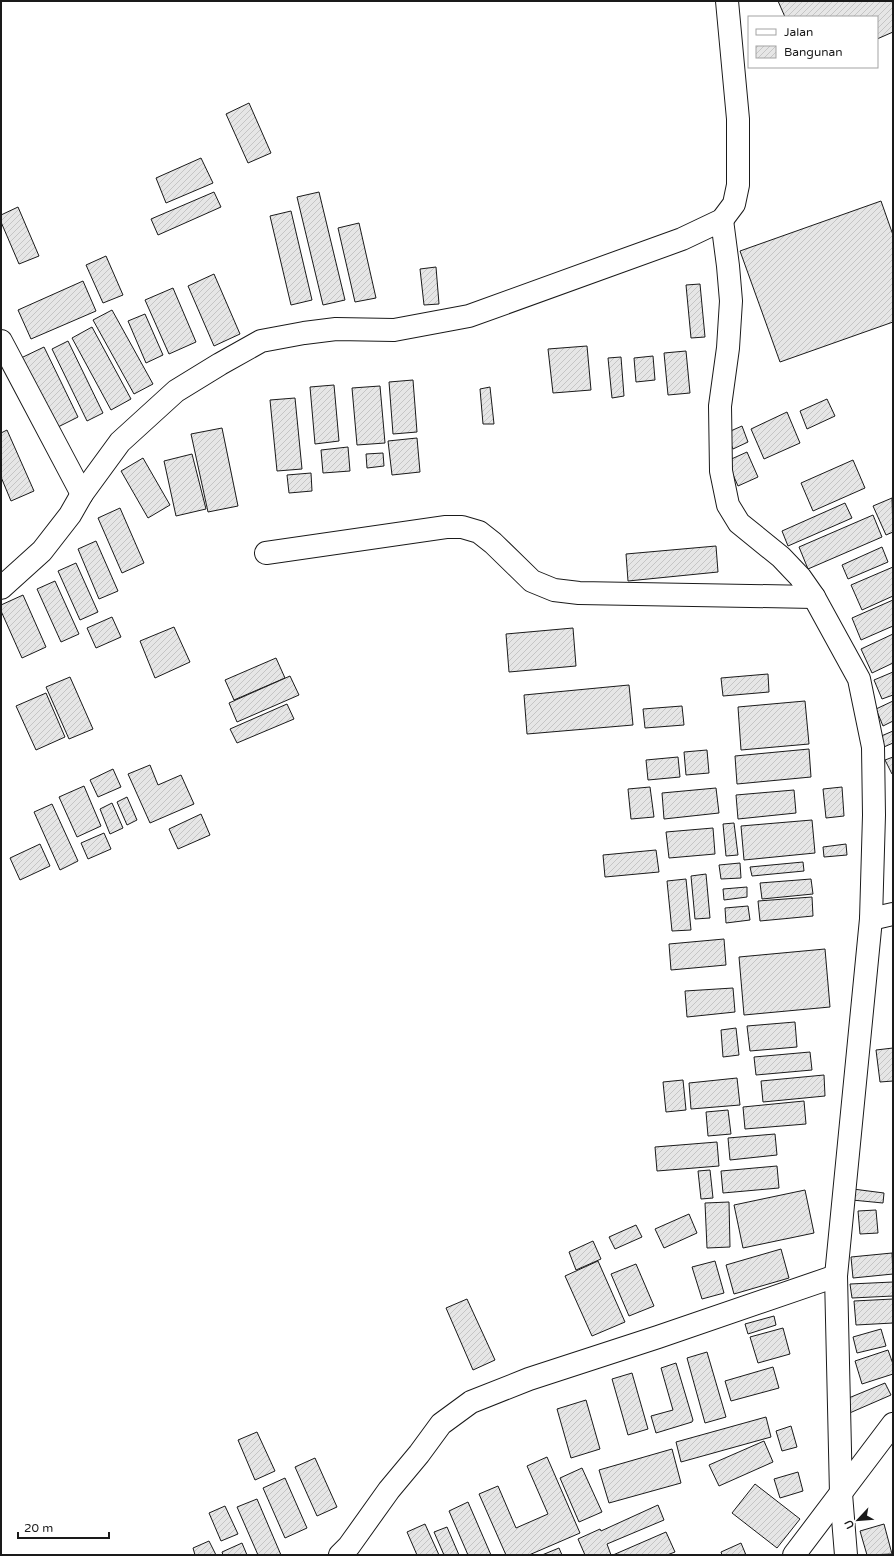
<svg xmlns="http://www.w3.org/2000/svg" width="894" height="1556" font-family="'Varela Round',sans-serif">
<defs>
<pattern id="building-hatch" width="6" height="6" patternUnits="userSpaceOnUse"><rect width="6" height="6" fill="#e6e6e6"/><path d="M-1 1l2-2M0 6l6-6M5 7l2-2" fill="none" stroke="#c5c5c5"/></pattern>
</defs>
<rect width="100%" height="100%" fill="#fff"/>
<g fill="url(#building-hatch)" stroke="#1a1a1a">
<path d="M778,1H893V32L877,39V17H785Z"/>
<path d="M249,103L271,153L248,163L226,114Z"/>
<path d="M201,158L213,183L166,203L156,178Z"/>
<path d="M214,192L221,207L158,235L151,219Z"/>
<path d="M319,192L345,300L323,305L297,197Z"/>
<path d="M881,201L893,235V322L780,362L740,251Z"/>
<path d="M18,207L39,256L19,264L1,222V215Z"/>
<path d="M291,211L312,300L291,305L270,216Z"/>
<path d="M359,223L376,298L355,302L338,228Z"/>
<path d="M106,256L123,295L103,303L86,265Z"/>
<path d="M436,267L439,304L424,305L420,269Z"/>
<path d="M214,274L240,334L214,346L188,286Z"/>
<path d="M83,281L96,311L31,339L18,310Z"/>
<path d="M700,284L705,337L691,338L686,285Z"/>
<path d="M173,288L196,342L169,354L145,300Z"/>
<path d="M112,310L153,384L134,394L93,320Z"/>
<path d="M145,314L163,355L146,363L128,321Z"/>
<path d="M92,327L131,399L111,410L72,338Z"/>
<path d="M68,341L103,413L87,421L52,349Z"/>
<path d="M587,346L591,390L553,393L548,349Z"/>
<path d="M44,347L78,417L56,428L21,358Z"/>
<path d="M686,351L690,393L668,395L664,353Z"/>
<path d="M653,356L655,380L636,382L634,358Z"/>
<path d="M621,357L624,396L612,398L608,358Z"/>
<path d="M413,380L417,432L393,434L389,382Z"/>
<path d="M334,385L339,441L315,444L310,387Z"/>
<path d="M380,386L385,443L357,445L352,388Z"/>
<path d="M490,387L494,424H483L480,389Z"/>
<path d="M295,398L302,469L277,471L270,400Z"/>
<path d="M827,399L835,416L807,429L800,411Z"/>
<path d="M787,412L800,443L764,459L751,429Z"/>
<path d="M742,426L748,442L733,449L726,433Z"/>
<path d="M222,428L238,506L208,512L191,434Z"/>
<path d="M7,430L34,491L11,501L1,477V433Z"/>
<path d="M417,438L420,472L392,475L388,441Z"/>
<path d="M348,447L350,471L323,473L321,450Z"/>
<path d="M747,452L758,477L738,486L727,461Z"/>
<path d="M383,453L384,466L367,468L366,454Z"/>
<path d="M192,454L206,509L176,516L164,461Z"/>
<path d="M143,458L170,505L148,518L121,471Z"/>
<path d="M853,460L865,488L813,511L801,483Z"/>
<path d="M311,473L312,491L289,493L287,475Z"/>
<path d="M892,498L893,532L886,535L873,506Z"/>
<path d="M845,503L852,518L788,546L782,531Z"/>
<path d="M120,508L144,563L122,573L98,518Z"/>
<path d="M873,515L882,537L808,569L799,547Z"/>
<path d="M96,541L118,591L99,599L78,549Z"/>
<path d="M716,546L718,572L628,581L626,554Z"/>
<path d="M882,547L888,562L848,579L842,565Z"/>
<path d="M76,563L98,612L80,620L58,571Z"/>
<path d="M893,567V596L862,610L851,585Z"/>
<path d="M55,581L79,634L61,642L37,589Z"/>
<path d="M23,595L46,647L22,658L1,611V605Z"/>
<path d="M893,600V626L861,640L852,618Z"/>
<path d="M112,617L121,637L96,648L87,628Z"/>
<path d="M174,627L190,662L155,678L140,641Z"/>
<path d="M573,628L576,666L509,672L506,634Z"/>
<path d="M893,634V663L872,673L861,649Z"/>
<path d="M276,658L285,678L234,700L225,680Z"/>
<path d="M893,672V695L882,699L874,680Z"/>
<path d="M768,674L769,692L723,696L721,678Z"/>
<path d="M290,676L299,695L237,722L229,703Z"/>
<path d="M70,677L93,729L69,739L46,687Z"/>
<path d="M629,685L633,725L527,734L524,695Z"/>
<path d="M46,693L65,737L36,750L16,706Z"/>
<path d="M805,701L809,744L741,750L738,707Z"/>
<path d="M893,701V721L883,726L876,709Z"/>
<path d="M287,704L294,719L237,743L230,729Z"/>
<path d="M682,706L684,725L645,728L643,709Z"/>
<path d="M893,731V743L877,750L872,740Z"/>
<path d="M809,749L811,777L737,784L735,756Z"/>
<path d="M707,750L709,773L686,775L684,752Z"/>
<path d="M678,757L680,777L648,780L646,760Z"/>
<path d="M893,757V773L892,774L885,760Z"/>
<path d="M150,765L158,785L181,775L194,804L150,823L128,774Z"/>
<path d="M113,769L121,787L98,797L90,780Z"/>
<path d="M84,786L101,826L77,837L59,797Z"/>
<path d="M650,787L654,817L631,819L628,789Z"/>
<path d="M842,787L844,816L826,818L823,789Z"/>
<path d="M716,788L719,813L664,819L662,793Z"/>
<path d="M794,790L796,813L738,819L736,795Z"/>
<path d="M127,797L137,820L127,825L117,802Z"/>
<path d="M112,803L123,828L110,834L100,809Z"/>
<path d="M52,804L78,861L60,870L34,812Z"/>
<path d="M201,814L210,835L178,849L169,829Z"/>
<path d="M812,820L815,853L744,860L741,826Z"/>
<path d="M734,823L738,855L726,856L723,824Z"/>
<path d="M713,828L715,854L669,858L666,832Z"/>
<path d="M104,833L111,849L88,859L81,843Z"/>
<path d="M40,844L50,866L20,880L10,858Z"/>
<path d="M846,844L847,855L824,857L823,847Z"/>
<path d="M656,850L659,872L605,877L603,855Z"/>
<path d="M803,862L804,871L752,876L750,867Z"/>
<path d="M740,863L741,878L721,879L719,865Z"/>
<path d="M706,874L710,918L695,919L691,876Z"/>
<path d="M686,879L691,930L672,931L667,881Z"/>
<path d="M811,879L813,894L762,899L760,883Z"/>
<path d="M747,887V897L724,900L723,889Z"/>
<path d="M812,897L813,916L760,921L758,901Z"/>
<path d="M748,906L750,920L726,923L725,908Z"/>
<path d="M724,939L726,965L671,970L669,944Z"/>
<path d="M825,949L830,1007L744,1015L739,957Z"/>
<path d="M733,988L735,1012L687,1017L685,991Z"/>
<path d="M795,1022L797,1047L750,1051L747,1026Z"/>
<path d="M736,1028L739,1055L723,1057L721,1030Z"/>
<path d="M893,1048V1081L880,1082L876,1050Z"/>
<path d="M810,1052L812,1070L756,1075L754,1057Z"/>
<path d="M824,1075L825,1096L763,1102L761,1081Z"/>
<path d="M737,1078L740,1105L691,1109L689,1083Z"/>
<path d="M683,1080L686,1110L666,1112L663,1082Z"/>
<path d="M804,1101L806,1124L745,1129L743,1107Z"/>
<path d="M728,1110L731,1134L708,1136L706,1112Z"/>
<path d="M775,1134L777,1155L730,1160L728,1138Z"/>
<path d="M717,1142L719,1166L657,1171L655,1147Z"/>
<path d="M777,1166L779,1188L723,1193L721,1171Z"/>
<path d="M710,1170L713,1198L701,1199L698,1171Z"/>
<path d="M853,1189L884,1193L883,1203L852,1200Z"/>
<path d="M805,1190L814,1233L743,1248L734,1205Z"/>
<path d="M729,1202L730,1247L707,1248L705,1203Z"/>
<path d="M876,1210L878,1233L860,1234L858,1211Z"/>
<path d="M689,1214L697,1233L664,1248L655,1229Z"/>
<path d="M636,1225L642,1237L615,1249L609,1237Z"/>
<path d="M593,1241L601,1259L576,1270L569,1252Z"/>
<path d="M781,1249L789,1278L734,1294L726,1265Z"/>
<path d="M892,1253L893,1274L853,1278L851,1257Z"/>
<path d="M598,1261L625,1322L592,1336L565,1276Z"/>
<path d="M715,1261L724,1293L702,1299L692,1267Z"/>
<path d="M636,1264L654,1306L629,1316L611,1274Z"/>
<path d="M893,1282V1296L852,1298L850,1284Z"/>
<path d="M467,1299L495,1360L473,1370L446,1308Z"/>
<path d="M893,1299V1323L856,1325L854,1301Z"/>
<path d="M774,1316L776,1325L748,1334L745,1324Z"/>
<path d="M783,1328L790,1354L758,1363L750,1337Z"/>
<path d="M881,1329L886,1346L857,1353L853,1337Z"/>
<path d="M888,1350L893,1364V1374L862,1384L855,1361Z"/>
<path d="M707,1352L726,1417L705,1423L687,1358Z"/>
<path d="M676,1363L693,1420L692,1422L656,1433L651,1416L673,1410L661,1368Z"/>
<path d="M773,1367L779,1388L731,1401L725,1381Z"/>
<path d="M632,1373L648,1429L628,1435L612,1379Z"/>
<path d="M885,1383L891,1395L845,1415L839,1402Z"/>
<path d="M586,1400L600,1449L571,1458L557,1409Z"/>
<path d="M766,1417L771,1437L681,1462L676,1442Z"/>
<path d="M791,1426L797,1447L782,1451L776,1431Z"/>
<path d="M257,1432L275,1471L255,1480L238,1440Z"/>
<path d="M764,1441L773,1462L719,1486L709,1465Z"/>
<path d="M672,1449L681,1483L609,1503L599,1470Z"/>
<path d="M547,1457L580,1533L529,1555H506L479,1494L498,1486L516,1528L548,1514L527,1466Z"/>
<path d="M315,1458L337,1507L317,1516L295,1467Z"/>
<path d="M582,1468L602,1512L579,1522L560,1478Z"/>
<path d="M798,1472L803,1491L780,1498L774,1479Z"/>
<path d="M285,1478L307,1528L285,1538L263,1488Z"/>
<path d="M755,1484L800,1519L777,1548L732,1513Z"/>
<path d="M257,1499L281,1555H258L237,1507Z"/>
<path d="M468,1502L491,1555H468L449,1511Z"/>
<path d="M658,1505L664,1520L607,1544L611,1555H585L578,1539L600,1529L601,1531Z"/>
<path d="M225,1506L238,1534L221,1541L209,1513Z"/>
<path d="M425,1524L439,1555H417L407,1532Z"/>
<path d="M884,1524L892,1554L867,1555L860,1531Z"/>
<path d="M447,1527L459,1555H444L434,1532Z"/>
<path d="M666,1532L675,1552L667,1555H613Z"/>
<path d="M209,1541L216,1555H195L193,1548Z"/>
<path d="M242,1543L247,1555H223L222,1552Z"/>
<path d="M741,1543L746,1555H722L721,1552Z"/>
<path d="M559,1548L562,1555H542Z"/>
</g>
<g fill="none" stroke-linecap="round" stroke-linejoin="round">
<defs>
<g id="minor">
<path d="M722,220L728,266L731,301L728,348L720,406L721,471L728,505L739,523L781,557L800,577L814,597L859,679L873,747L874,815L871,919L836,1276L841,1494L846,1555"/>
<path d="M1,341L82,494"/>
<path d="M266,553L446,527H462L479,532L493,543L532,581L554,590L579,593L814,597"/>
<path d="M1,588L42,551L70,515L82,494L120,442L176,391L220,364L261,341L304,333L336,329L394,330L469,316L682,239L722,220L734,204L738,185V119L727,1"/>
<path d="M871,919L893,914"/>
<path d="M340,1555L349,1546L389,1490L419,1454L441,1424L471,1402L529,1379L658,1337L836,1276"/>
<path d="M794,1555L893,1424"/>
</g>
</defs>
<use href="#minor" stroke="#1a1a1a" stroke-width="24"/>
<use href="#minor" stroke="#fff" stroke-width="22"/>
</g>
<rect width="894" height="1556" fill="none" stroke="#1a1a1a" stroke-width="4"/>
<rect x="748" y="16" width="130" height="52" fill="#ffffff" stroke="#a3a3a3"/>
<rect x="756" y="29" width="20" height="6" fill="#ffffff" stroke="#a3a3a3"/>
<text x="784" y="36" font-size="12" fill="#1a1a1a">Jalan</text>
<rect x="756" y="46" width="20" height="12" fill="url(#building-hatch)" stroke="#a3a3a3"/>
<text x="784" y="56" font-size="12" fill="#1a1a1a">Bangunan</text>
<g transform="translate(858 1520) rotate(244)" stroke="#ffffff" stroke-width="3" paint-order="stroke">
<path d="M0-3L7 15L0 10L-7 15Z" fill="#1a1a1a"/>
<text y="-6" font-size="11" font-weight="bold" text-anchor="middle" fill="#1a1a1a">U</text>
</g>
<path d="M18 1532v6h91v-6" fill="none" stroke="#1a1a1a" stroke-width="2"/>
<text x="24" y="1532" font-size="12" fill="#1a1a1a" stroke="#ffffff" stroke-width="3" paint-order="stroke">20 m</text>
</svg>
